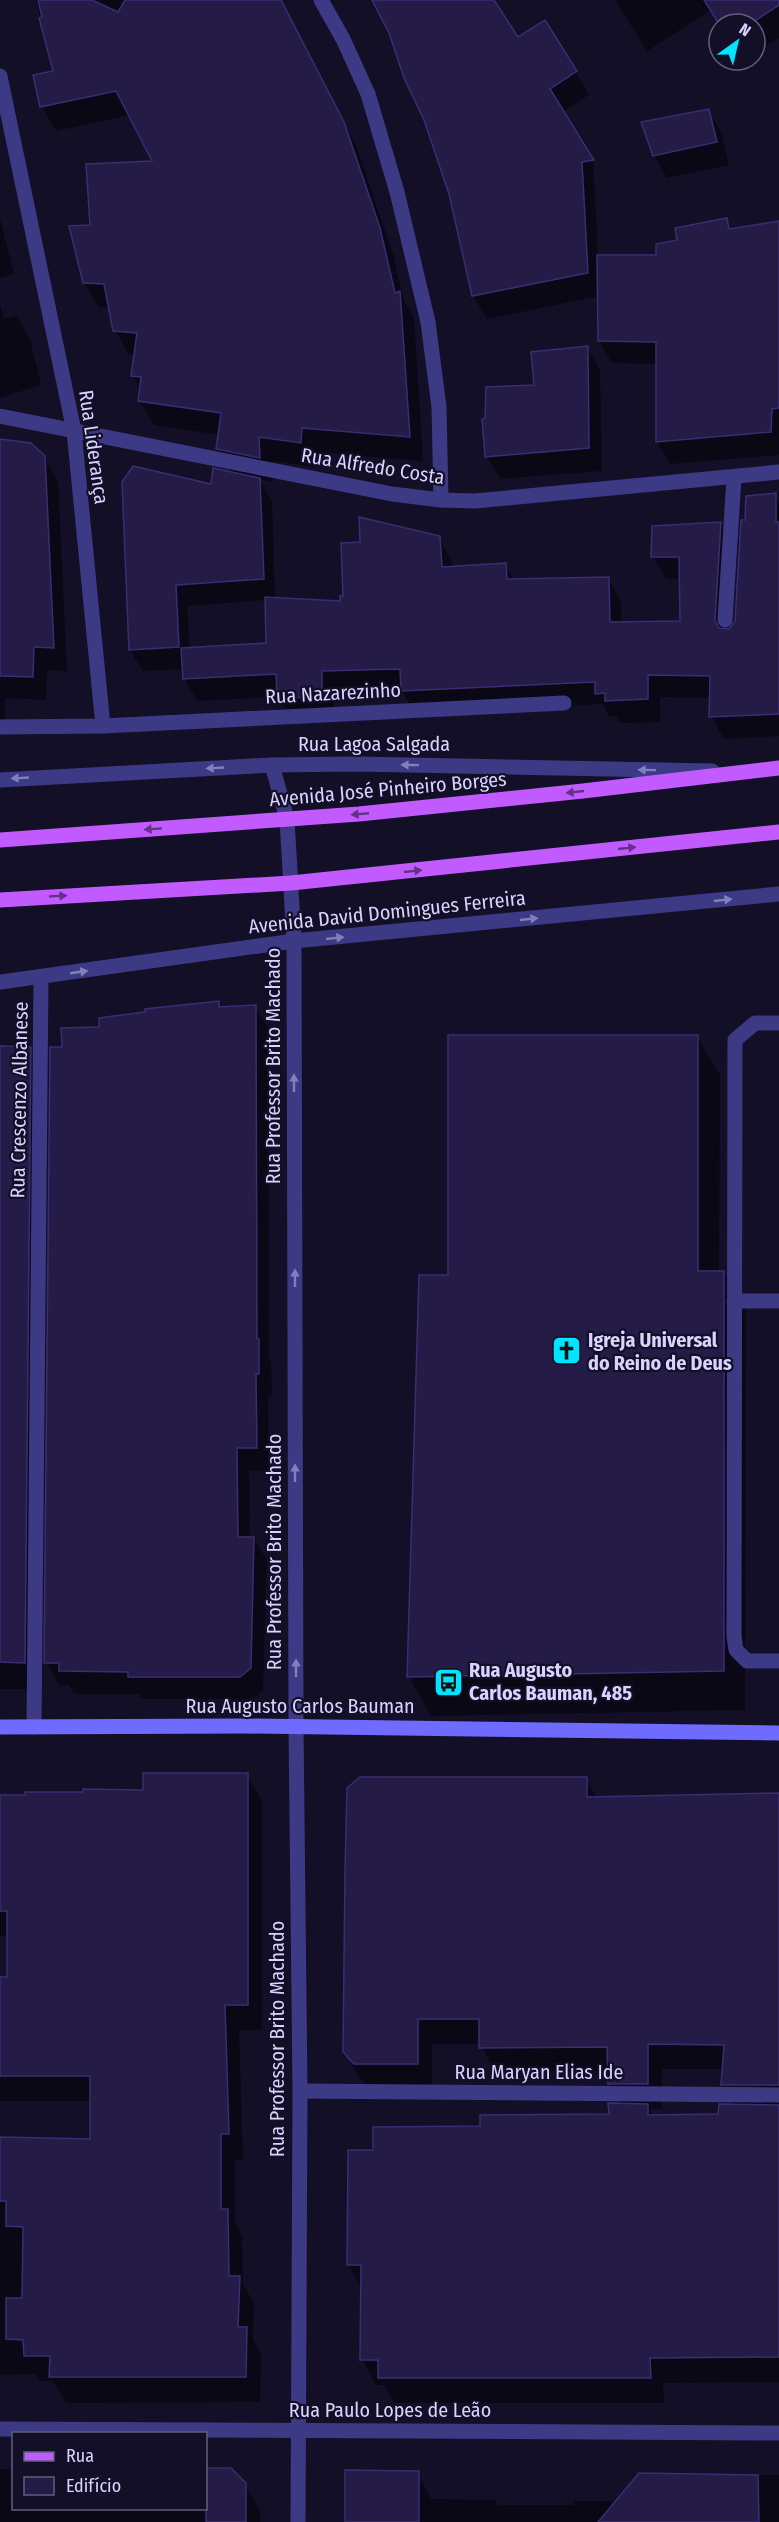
<svg xmlns="http://www.w3.org/2000/svg" width="779" height="2522" font-family="'Fira Sans Condensed',sans-serif">
<rect width="100%" height="100%" fill="#130f26"/>
<g fill="#0007" fill-rule="evenodd">
<path d="M36,0H278L298,33L357,148L393,254L404,301L414,317L423,461L315,452V467L273,461V482L259,479L272,501L275,599L342,603L439,538L452,561L453,568L505,565L514,580L608,578L621,601L622,623L682,622L681,579H666L653,557L721,523L734,546L728,630L734,627L736,621L747,521L775,494L779,501V736L724,739L711,716V698L660,697V722L620,723L616,716H609L603,704L416,714L402,691L334,693V719L292,721L279,697L197,701L184,678V669L143,671L130,650L213,485L232,474L218,449L220,435L154,425L140,401L141,390L133,376L135,356L129,355L115,330L110,308L99,307L84,282L91,226L154,162L131,115L56,131L42,106L55,72ZM266,600L268,644L190,649L187,606Z"/>
<path d="M374,0H491L518,39L576,72L589,95L563,112L577,135L580,134L593,157L598,257L658,256L679,241L726,220L732,230L779,222V455L670,464L657,442L658,364L612,363L599,341V296L487,319L473,296L450,194L426,119L390,32Z"/>
<path d="M615,0H779V38L755,53V24H720L711,10L647,51Z"/>
<path d="M709,111L722,134L729,165L667,178L654,155Z"/>
<path d="M0,219L14,274L0,278Z"/>
<path d="M0,304L4,319L17,316L30,339L41,385L0,398Z"/>
<path d="M587,347L600,370L602,471L500,479L486,456L536,386Z"/>
<path d="M0,441L44,457L58,481L67,671L47,670L46,700L5,698V734H0Z"/>
<path d="M218,1002L222,1009L255,1006L268,1029L269,1359L271,1363L272,1396H268L269,1471H249L250,1538H254L267,1561L263,1691L253,1699H142L139,1694H74L69,1685H59L46,1662L63,1049L101,1029Z"/>
<path d="M697,1037L720,1075L719,1273H724L746,1312L745,1710L431,1716L409,1677L449,1276Z"/>
<path d="M0,1048H30L45,1075L40,1689H0Z"/>
<path d="M247,1775L262,1801V2030H239L243,2160H235V2223L242,2236L243,2284L254,2303L253,2340L261,2354L260,2402L66,2403L53,2381H40L36,2374L0,2375V2138L91,2140V2101H0V1979H8V1936H0V1796L144,1791Z"/>
<path d="M586,1779L597,1798L779,1795V2382L663,2383L664,2403H394L384,2385H376L362,2359V2289L348,2264L375,2152L481,2128L610,2116L622,2105L609,2083V2072L495,2073L481,2044H432V2089H370L360,2078L345,2052ZM662,2069H724L722,2084L735,2106L720,2116L654,2117L649,2109H662Z"/>
<path d="M0,2469H14V2508H206V2469H231L244,2484L260,2510V2522H0Z"/>
<path d="M418,2473L431,2499L495,2500L497,2505H574L573,2501H618L640,2474L779,2475V2522H347Z"/>
</g>
<g fill="#241b47" stroke="#3b2d73" stroke-width="1.5">
<path d="M38,0H92L118,12L125,0H281L344,122L380,228L395,293L400,291L410,437L302,428L301,443L259,437L260,458L216,449L221,413L138,401L141,377L131,376L137,333L113,331L104,284L83,283L69,226L90,225L86,164L152,161L116,91L40,107L33,75L53,71L39,18L42,17Z"/>
<path d="M372,0H494L518,37L545,20L577,71L550,89L594,160L582,162L588,273L472,296L449,194L424,120L404,78L389,33Z"/>
<path d="M704,0H779V5L750,24H719Z"/>
<path d="M709,109L717,142L653,156L641,122Z"/>
<path d="M727,218L729,229L779,221V408L772,409L771,432L656,442V342L598,341L597,255H656V244L677,240L675,228Z"/>
<path d="M588,346L589,448L485,457L482,419L485,418L486,387L534,385L531,352Z"/>
<path d="M0,439L31,443L45,456L54,648L34,647L33,677L0,676Z"/>
<path d="M133,466L211,484L213,468L260,478L264,579L176,585L179,647L129,650L122,482Z"/>
<path d="M776,493V522H779V714L709,717L710,676L648,675V699L605,701V693L595,694V682L401,691L400,670L397,669L322,671V696L277,699L276,674L183,679L181,648L266,643L265,597L340,601V596H343L341,543L360,542L359,517L440,536L442,567L506,563L507,579L609,577L610,622L680,621L679,557H651L652,526L721,522L715,620L719,628L729,629L735,621L741,520H745L746,496Z"/>
<path d="M219,1001V1007L256,1005L257,1338L259,1339V1374H256L257,1448H237L238,1537H254L251,1668L240,1677H128V1672L59,1671V1663H44L50,1047H62L61,1028L99,1027V1018L145,1012V1009Z"/>
<path d="M448,1035H698V1271H724V1671L407,1677L419,1275H448Z"/>
<path d="M0,1046L31,1047L25,1663L0,1662Z"/>
<path d="M143,1773H248V2005H225L229,2134H221V2209H228L229,2276H240L238,2327H247L246,2377H49L50,2356H24L23,2340L6,2339V2298H22L23,2227L6,2226V2201H0V2137L90,2139V2076H0V1977H7V1911H0V1795H25V1792H83V1789L143,1790Z"/>
<path d="M360,1777H587V1797L779,1793V2085H721L724,2045L648,2044V2084H608L607,2047L479,2048V2019H418V2064H354L343,2052L345,1871L347,1788Z"/>
<path d="M608,2103L648,2104V2115L718,2114L719,2104L779,2105V2357L650,2358L651,2378H378V2360H360L361,2265H347L348,2150H373V2127L480,2126V2115L609,2114Z"/>
<path d="M206,2468H231L246,2483V2522H206Z"/>
<path d="M345,2470L419,2471V2522H345Z"/>
<path d="M639,2473L758,2475L759,2522H598Z"/>
</g>
<g fill="none" stroke-linecap="round" stroke-linejoin="round">
<g stroke="#3d3a85" stroke-width="15">
<path d="M725,620L734,478"/>
<path d="M779,1023H755L735,1040L734,1636L736,1650L747,1661H779"/>
<path d="M734,1301H779"/>
<path d="M34,1727L41,977"/>
</g>
<g stroke="#3d3a85" stroke-width="15">
<path d="M321,0L343,39L368,94L397,192L428,322L439,407L441,500"/>
<path d="M0,76L74,431L103,726"/>
<path d="M0,416L392,494L441,500L475,501L779,472"/>
<path d="M0,727L103,726L564,703"/>
<path d="M296,1727L300,2091L298,2522"/>
<path d="M300,2091L779,2095"/>
<path d="M0,2429L779,2433"/>
</g>
<g stroke="#3d3a85" stroke-width="15">
<path d="M272,765L287,819L294,941L296,1727"/>
<path d="M0,780L272,765L357,764L712,771"/>
<path d="M0,982L294,941L779,894"/>
</g>
<path stroke="#6f6bff" stroke-width="15" d="M0,1727L246,1726L779,1733"/>
<g stroke="#c25bff" stroke-width="15">
<path d="M0,840L359,814L583,791L779,768"/>
<path d="M0,900L291,883L779,832"/>
</g>
</g>
<defs><path id="oneway-solid" d="M-6-.8H1V-3.2L6.5 0L1 3.2V.8H-6Z" transform="scale(1.5)"/></defs>
<g fill="#837fbc">
<use href="#oneway-solid" transform="translate(410 765) rotate(-179)"/>
<use href="#oneway-solid" transform="translate(215 768) rotate(177)"/>
<use href="#oneway-solid" transform="translate(647 770) rotate(-179)"/>
<use href="#oneway-solid" transform="translate(20 778) rotate(177)"/>
<use href="#oneway-solid" transform="translate(723 900) rotate(-6)"/>
<use href="#oneway-solid" transform="translate(529 919) rotate(-6)"/>
<use href="#oneway-solid" transform="translate(335 938) rotate(-6)"/>
<use href="#oneway-solid" transform="translate(79 972) rotate(-8)"/>
<use href="#oneway-solid" transform="translate(294 1083) rotate(-90)"/>
<use href="#oneway-solid" transform="translate(295 1278) rotate(-90)"/>
<use href="#oneway-solid" transform="translate(295 1473) rotate(-90)"/>
<use href="#oneway-solid" transform="translate(296 1668) rotate(-90)"/>
</g>
<g fill="#623188">
<use href="#oneway-solid" transform="translate(575 792) rotate(174)"/>
<use href="#oneway-solid" transform="translate(360 814) rotate(175)"/>
<use href="#oneway-solid" transform="translate(153 829) rotate(176)"/>
<use href="#oneway-solid" transform="translate(627 848) rotate(-6)"/>
<use href="#oneway-solid" transform="translate(413 871) rotate(-6)"/>
<use href="#oneway-solid" transform="translate(58 896) rotate(-3)"/>
</g>
<defs>
<symbol id="church-square" viewBox="-11 -11 22 22"><rect x="-9" y="-9" width="18" height="18" rx="4" fill="#00e5ff" stroke="#130f26"/><path d="M-1.2-6h2.4v3.5h3.3v2.4h-3.3V6h-2.4V-.1h-3.3v-2.4h3.3Z" fill="#111"/></symbol>
<symbol id="bus-square" viewBox="-11 -11 22 22"><rect x="-9" y="-9" width="18" height="18" rx="4" fill="#00e5ff" stroke="#130f26"/><path d="M-5-6H5V4H4V6H2V4H-2V6H-4V4H-5ZM-3.5-4V0h7V-4ZM-3.5 1.2v1.5H-2V1.2ZM2 1.2v1.5H3.5V1.2Z" fill="#111"/></symbol>
</defs>
<g fill-rule="evenodd">
<use href="#church-square" x="550" y="1334" width="33" height="33"/>
<use href="#bus-square" x="432" y="1666" width="33" height="33"/>
</g>
<g text-anchor="middle" dominant-baseline="central" stroke-width="4.5" stroke-linejoin="round" paint-order="stroke">
<g font-size="20" fill="#d9d4ff" stroke="#130f26">
<text transform="translate(94 447) rotate(82)">Rua Liderança</text>
<text transform="translate(373 466) rotate(9)">Rua Alfredo Costa</text>
<text transform="translate(333 693) rotate(-3)">Rua Nazarezinho</text>
<text x="374" y="744">Rua Lagoa Salgada</text>
<text transform="translate(388 789) rotate(-5)">Avenida José Pinheiro Borges</text>
<text transform="translate(387 912) rotate(-6)">Avenida David Domingues Ferreira</text>
<text transform="translate(273 1066) rotate(-90)">Rua Professor Brito Machado</text>
<text transform="translate(19 1100) rotate(-89)">Rua Crescenzo Albanese</text>
<text transform="translate(274 1552) rotate(-90)">Rua Professor Brito Machado</text>
<text x="300" y="1706">Rua Augusto Carlos Bauman</text>
<text transform="translate(277 2039) rotate(-90)">Rua Professor Brito Machado</text>
<text x="539" y="2072">Rua Maryan Elias Ide</text>
<text x="390" y="2410">Rua Paulo Lopes de Leão</text>
</g>
<g font-size="20" font-weight="bold" fill="#d9d4ff" stroke="#130f26" text-anchor="start">
<text x="588" y="1340">Igreja Universal<tspan x="588" dy="23">do Reino de Deus</tspan></text>
<text x="469" y="1670">Rua Augusto<tspan x="469" dy="23">Carlos Bauman, 485</tspan></text>
</g>
</g>
<rect x="12" y="2432" width="195" height="78" fill="#130f26" stroke="#625e7d" stroke-width="1.5"/>
<rect x="24" y="2452" width="30" height="9" fill="#c25bff" stroke="#625e7d" stroke-width="1.5"/>
<text x="66" y="2462" font-size="18" fill="#d9d4ff">Rua</text>
<rect x="24" y="2477" width="30" height="18" fill="#241b47" stroke="#625e7d" stroke-width="1.5"/>
<text x="66" y="2492" font-size="18" fill="#d9d4ff">Edifício</text>
<g transform="translate(737 42) rotate(34)"><circle r="28" fill="#130f26" stroke="#625e7d" stroke-width="1.5"/>
<path d="M0-4.5L10 22L0 15L-10 22Z" fill="#00e5ff"/>
<text y="-9" font-size="16" font-weight="bold" text-anchor="middle" fill="#d9d4ff">N</text>
</g>
</svg>
